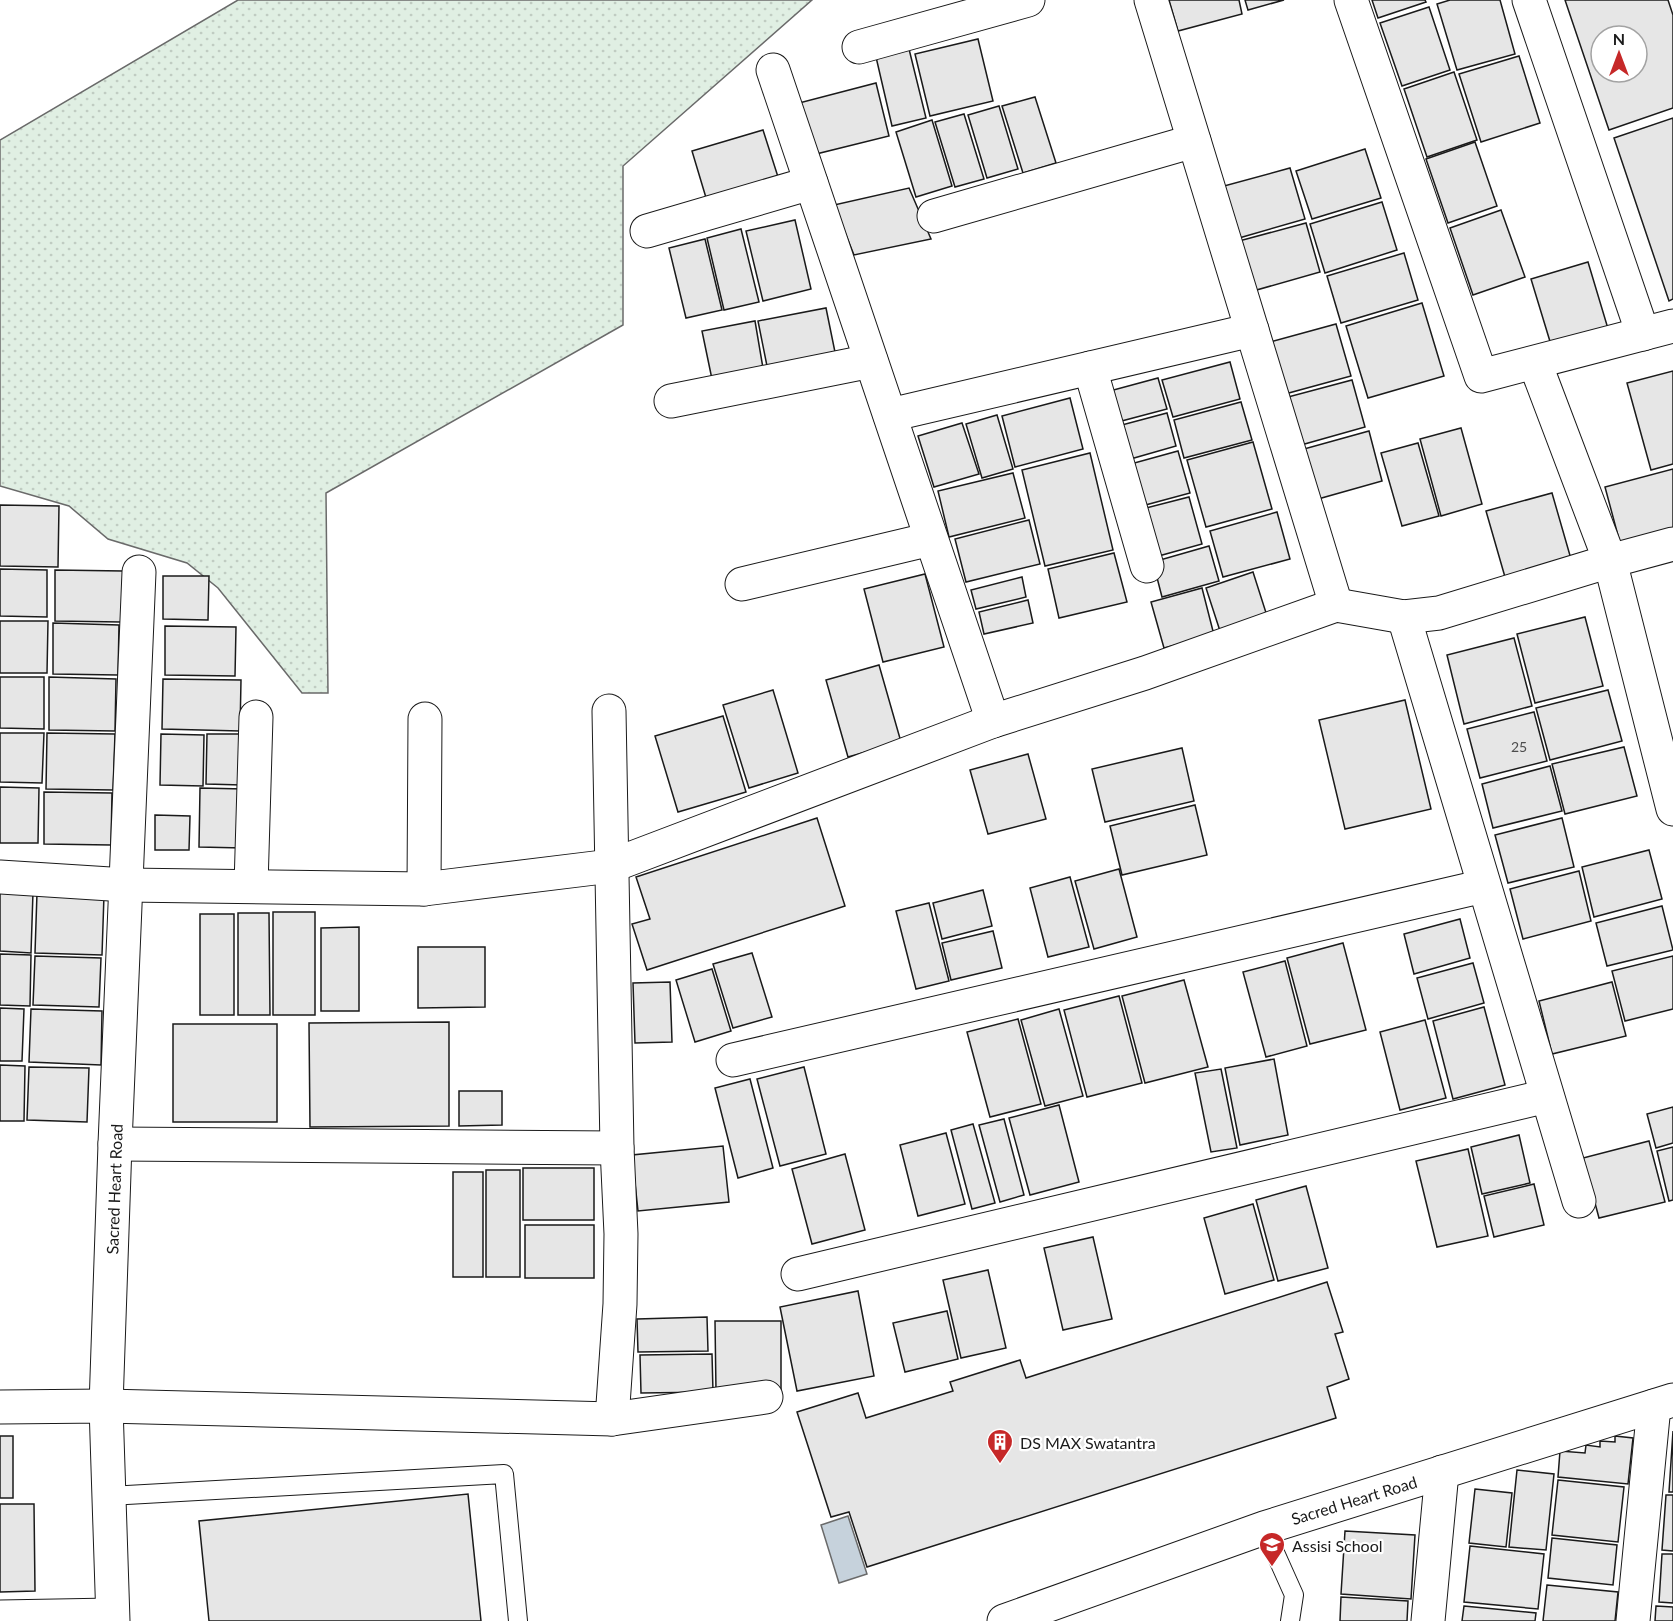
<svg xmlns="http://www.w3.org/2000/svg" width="1673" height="1621" font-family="Lato,sans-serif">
<defs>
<pattern id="grass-dots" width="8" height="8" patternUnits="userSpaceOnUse" patternTransform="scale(1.5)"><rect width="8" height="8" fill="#e0efe3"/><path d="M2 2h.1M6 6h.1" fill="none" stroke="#c0ccc2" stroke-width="1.8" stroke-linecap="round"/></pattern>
</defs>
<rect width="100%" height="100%" fill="#fff"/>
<path fill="url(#grass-dots)" stroke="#6a6a6a" stroke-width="1.5" d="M238,0H812L623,166V325L326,493L328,693H302L218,588L187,563L108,539L69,506L0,486V140Z"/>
<path fill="#c6d2dc" stroke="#6a6a6a" stroke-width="1.5" d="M848,1516L867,1574L839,1583L821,1525Z"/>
<g fill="#e6e6e6" stroke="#1a1a1a" stroke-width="1.5" fill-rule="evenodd">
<path d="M1169,0H1239L1242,14L1178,31Z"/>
<path d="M1245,0H1284L1248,10Z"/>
<path d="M1372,0H1425L1426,2L1378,18Z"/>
<path d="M1450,0H1500L1515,54L1457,70L1437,4Z"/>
<path d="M1565,0H1668L1673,15V108L1609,130ZM1601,36H1637V72H1601Z"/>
<path d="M1429,7L1450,70L1402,86L1380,23Z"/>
<path d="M978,39L993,101L930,116L915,54Z"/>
<path d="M909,49L926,118L892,126L876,57Z"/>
<path d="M1519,56L1540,123L1481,142L1459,74Z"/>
<path d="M1454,72L1477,140L1427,157L1404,89Z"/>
<path d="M876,83L889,136L812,155L799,103Z"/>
<path d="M1035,97L1056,163L1023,173L1002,106Z"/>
<path d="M999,106L1018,169L987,178L968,115Z"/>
<path d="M964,114L984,179L955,187L935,122Z"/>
<path d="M1673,118V299L1669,301L1614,138Z"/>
<path d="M932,120L952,186L916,197L896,132Z"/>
<path d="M763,130L779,180L707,201L692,151Z"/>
<path d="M1475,142L1497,206L1448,223L1426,159Z"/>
<path d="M1365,149L1381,198L1312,219L1296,171Z"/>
<path d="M1290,168L1305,219L1239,238L1224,186Z"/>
<path d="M909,188L931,239L854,255L834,205Z"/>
<path d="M1382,202L1397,250L1325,273L1310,224Z"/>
<path d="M1501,210L1525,277L1473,295L1450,228Z"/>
<path d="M795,220L811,289L763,301L746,231Z"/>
<path d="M1306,223L1320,272L1253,291L1239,241Z"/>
<path d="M741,229L759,302L724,310L707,238Z"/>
<path d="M705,239L722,310L686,318L669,248Z"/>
<path d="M1404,253L1418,300L1341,323L1327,276Z"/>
<path d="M1588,262L1609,332L1552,348L1531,279Z"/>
<path d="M1422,303L1444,376L1368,398L1346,326Z"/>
<path d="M826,308L836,357L768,371L758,321Z"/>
<path d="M755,321L764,374L713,384L702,331Z"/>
<path d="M1336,324L1351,376L1285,394L1270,342Z"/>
<path d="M1230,362L1240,399L1173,417L1162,380Z"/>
<path d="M1673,371V464L1651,470L1627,383Z"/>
<path d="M1158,378L1167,409L1114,423L1106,392Z"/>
<path d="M1352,380L1365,427L1301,445L1288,397Z"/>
<path d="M1070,398L1083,449L1015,467L1002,416Z"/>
<path d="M1241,402L1252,440L1184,458L1174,420Z"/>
<path d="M1167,413L1176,446L1127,460L1118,426Z"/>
<path d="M997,415L1013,469L982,478L966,424Z"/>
<path d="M962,423L979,474L934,487L918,436Z"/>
<path d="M1461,428L1482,504L1441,516L1420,439Z"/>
<path d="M1369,431L1382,481L1318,499L1304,449Z"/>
<path d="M1253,442L1272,509L1206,527L1187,460Z"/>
<path d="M1418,443L1439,516L1402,526L1381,453Z"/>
<path d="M1178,451L1190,493L1138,507L1127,465Z"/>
<path d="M1090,453L1113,550L1045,566L1022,470Z"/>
<path d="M1673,469V528L1620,543L1605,487Z"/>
<path d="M1013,473L1025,518L949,537L938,491Z"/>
<path d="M1552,493L1571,559L1505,577L1486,511Z"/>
<path d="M1189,497L1202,544L1155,557L1142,509Z"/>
<path d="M0,505L59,506L58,567L0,566Z"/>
<path d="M1277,512L1290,559L1223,577L1210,531Z"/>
<path d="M1029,520L1040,564L966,582L955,539Z"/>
<path d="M1209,546L1219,581L1162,597L1153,562Z"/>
<path d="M1114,553L1127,602L1059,618L1048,569Z"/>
<path d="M0,569L47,570V617L0,616Z"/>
<path d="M55,570L123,571L121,622L55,621Z"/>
<path d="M1253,572L1268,619L1221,634L1206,588Z"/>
<path d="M925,574L944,647L883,662L864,589Z"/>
<path d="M163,576H209L208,620L163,619Z"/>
<path d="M1022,577L1026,597L976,609L971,590Z"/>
<path d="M1202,588L1214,635L1164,648L1151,602Z"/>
<path d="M1028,600L1033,623L984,634L979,612Z"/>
<path d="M1585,617L1603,686L1535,703L1517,634Z"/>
<path d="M0,621H48L47,673H0Z"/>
<path d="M53,623L119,625L118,675L53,674Z"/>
<path d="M165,626L236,627L235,676L165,675Z"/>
<path d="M1514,638L1532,706L1464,724L1447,655Z"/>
<path d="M879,665L901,742L848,757L826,680Z"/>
<path d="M0,677H44V729L0,728Z"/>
<path d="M49,677L116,679L115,731L49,730Z"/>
<path d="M163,679L241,680L240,731L162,729Z"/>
<path d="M773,690L798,773L749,788L723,705Z"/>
<path d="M1608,690L1622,741L1550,760L1536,708Z"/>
<path d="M1405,700L1431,809L1345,829L1319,720Z"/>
<path d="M1534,712L1547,761L1480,778L1467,729Z"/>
<path d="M723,716L746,792L678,812L655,736Z"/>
<path d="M0,733H44L42,783L0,782Z"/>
<path d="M47,733L115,734L113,790L46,789Z"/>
<path d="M161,734L204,735L203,786L160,785Z"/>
<path d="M207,734H242V785L206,784Z"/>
<path d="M1624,747L1637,796L1565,814L1552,764Z"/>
<path d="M1182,748L1194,801L1105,822L1092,769Z"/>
<path d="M1028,754L1046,819L988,834L970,770Z"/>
<path d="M1550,766L1562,811L1493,828L1482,784Z"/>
<path d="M0,787L39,788L38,843H0Z"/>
<path d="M200,788L244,789L243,848L199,847Z"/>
<path d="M44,792L112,793L111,845L44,844Z"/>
<path d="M1195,805L1207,855L1122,875L1110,826Z"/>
<path d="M155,815L190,816L189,850H155Z"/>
<path d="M817,818L845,906L647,970L632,924L650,919L636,877Z"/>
<path d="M1562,818L1574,867L1508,883L1495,835Z"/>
<path d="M1649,850L1662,899L1594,917L1582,867Z"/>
<path d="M1119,869L1137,937L1094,949L1075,881Z"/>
<path d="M1579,871L1591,921L1523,939L1510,889Z"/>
<path d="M1070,877L1089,947L1048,957L1030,888Z"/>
<path d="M983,890L992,926L942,939L933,903Z"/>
<path d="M0,891L33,892L31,953L0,951Z"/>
<path d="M37,893L104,895L102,955L35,953Z"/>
<path d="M929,903L949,981L916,989L896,911Z"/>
<path d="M1662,906L1673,950L1607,966L1596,923Z"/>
<rect x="273" y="912" width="42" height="103"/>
<path d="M238,913H269L270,1015H238Z"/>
<rect x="200" y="914" width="34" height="101"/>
<path d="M1460,919L1470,958L1414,974L1404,934Z"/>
<path d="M359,927V1011H321V928Z"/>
<path d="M993,931L1002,968L951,980L942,943Z"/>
<path d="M1343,943L1366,1030L1310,1044L1287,958Z"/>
<path d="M418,947H485V1007L418,1008Z"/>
<path d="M752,953L772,1017L733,1028L713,964Z"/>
<path d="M0,954L31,955L30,1006L0,1005Z"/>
<path d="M35,956L101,958L99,1007L33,1005Z"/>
<path d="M1673,956V1009L1625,1021L1612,971Z"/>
<path d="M1285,961L1307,1046L1266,1057L1243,972Z"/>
<path d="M1473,963L1484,1003L1428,1019L1417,978Z"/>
<path d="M712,969L731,1031L695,1042L676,980Z"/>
<path d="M1184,980L1208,1067L1145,1083L1122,996Z"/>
<path d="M670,982L672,1042L635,1043L633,983Z"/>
<path d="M1612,982L1626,1036L1552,1054L1539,1001Z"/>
<path d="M1119,996L1142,1083L1087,1097L1064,1010Z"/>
<path d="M1484,1007L1505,1085L1453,1099L1433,1021Z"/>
<path d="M0,1008L24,1009L22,1061H0Z"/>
<path d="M31,1009L102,1011L101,1065L29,1062Z"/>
<path d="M1059,1009L1083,1096L1045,1106L1021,1020Z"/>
<path d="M1018,1019L1041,1104L990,1117L967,1032Z"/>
<path d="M1425,1020L1446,1098L1400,1110L1380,1032Z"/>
<path d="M449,1022V1126L310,1127L309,1023Z"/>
<rect x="173" y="1024" width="104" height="98"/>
<path d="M1274,1059L1288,1135L1240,1145L1225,1068Z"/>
<path d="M0,1065L25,1066L24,1121H0Z"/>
<path d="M29,1067L89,1068L87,1122L27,1120Z"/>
<path d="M804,1067L826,1154L780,1166L757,1079Z"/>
<path d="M1221,1069L1237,1148L1211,1152L1195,1073Z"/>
<path d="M750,1079L773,1168L738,1178L715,1088Z"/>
<path d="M459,1091H502V1125L459,1126Z"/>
<path d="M1059,1105L1079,1182L1030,1195L1009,1118Z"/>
<path d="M1673,1107V1143L1656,1148L1647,1114Z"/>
<path d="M1004,1119L1024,1195L1000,1202L979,1125Z"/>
<path d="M973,1124L995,1203L972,1209L951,1130Z"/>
<path d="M946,1133L965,1204L918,1216L900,1145Z"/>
<path d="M1519,1135L1530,1183L1482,1194L1471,1147Z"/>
<path d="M1649,1141L1665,1202L1599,1218L1583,1158Z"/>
<path d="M723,1146L729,1202L638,1211L632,1155Z"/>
<path d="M1673,1147V1200L1669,1201L1657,1151Z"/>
<path d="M1468,1149L1488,1236L1437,1247L1416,1161Z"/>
<path d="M845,1154L865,1230L812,1244L792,1169Z"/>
<rect x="523" y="1168" width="71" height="52"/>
<rect x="486" y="1170" width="34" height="107"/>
<rect x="453" y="1172" width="30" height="105"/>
<path d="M1534,1184L1544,1225L1494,1237L1484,1196Z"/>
<path d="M1306,1186L1328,1268L1278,1281L1256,1200Z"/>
<path d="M1253,1204L1274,1280L1225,1294L1204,1218Z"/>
<rect x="525" y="1225" width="69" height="53"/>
<path d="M1093,1237L1112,1319L1063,1330L1044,1248Z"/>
<path d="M988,1270L1006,1348L961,1358L943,1280Z"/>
<path d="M1327,1282L1343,1332L1335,1334L1349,1379L1327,1387L1336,1418L867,1567L849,1512L831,1517L797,1412L858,1393L866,1418L953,1391L950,1382L1020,1360L1026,1378Z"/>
<path d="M858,1291L874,1376L797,1391L780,1307Z"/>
<path d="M947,1311L958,1359L905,1372L893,1323Z"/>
<path d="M707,1317L708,1351L638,1352L637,1319Z"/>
<path d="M715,1321H781V1390L716,1391Z"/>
<path d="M712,1354L713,1392L641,1393L640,1355Z"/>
<path d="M1673,1431V1492H1669Z"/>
<rect x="0" y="1436" width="13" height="62"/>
<path d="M1615,1436L1633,1438L1628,1484L1558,1477L1560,1451L1585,1453L1586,1445L1600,1447V1441L1615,1442Z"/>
<path d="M1517,1470L1554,1474L1546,1550L1509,1547Z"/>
<path d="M1558,1480L1624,1487L1618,1542L1552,1535Z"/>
<path d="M1475,1489L1512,1493L1506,1547L1469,1543Z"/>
<path d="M468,1494L481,1621H209L199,1521Z"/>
<path d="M1666,1495H1673V1551L1662,1550Z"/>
<path d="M0,1504H34L35,1591L0,1592Z"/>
<path d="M1345,1531L1415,1535L1411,1599L1341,1594Z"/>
<path d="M1552,1538L1617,1545L1613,1585L1548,1578Z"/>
<path d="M1470,1546L1544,1554L1538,1609L1464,1602Z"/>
<path d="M1662,1554H1673V1603L1659,1602Z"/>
<path d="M1547,1585L1618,1592L1615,1621H1543Z"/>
<path d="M1341,1597L1408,1601L1407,1621H1340Z"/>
<path d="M1464,1606L1536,1613L1535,1621H1462Z"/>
<path d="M1656,1606L1673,1607V1621H1655Z"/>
</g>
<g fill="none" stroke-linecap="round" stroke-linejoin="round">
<defs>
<g id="service">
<path d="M109,1496L504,1474L518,1621"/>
<path d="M1264,1528L1294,1595L1290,1621"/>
</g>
<g id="minor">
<path d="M1151,0L1336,605"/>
<path d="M1351,0L1481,376L1673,326"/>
<path d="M1529,0L1643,334"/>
<path d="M859,47L1028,0"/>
<path d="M773,70L993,721"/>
<path d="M934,216L1194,141"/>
<path d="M647,231L811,183"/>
<path d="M1535,363L1610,561L1673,809"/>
<path d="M1090,368L1147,566"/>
<path d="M671,401L871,361"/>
<path d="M890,415L1252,330"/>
<path d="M742,584L931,539"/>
<path d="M1404,617L1579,1201"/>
<path d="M609,711L617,1148L621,1234L620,1304L612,1419"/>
<path d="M0,877L126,885L424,889L611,866L993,721L1145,673L1336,605L1404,617L1439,613L1610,561L1673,544"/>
<path d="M251,886L256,717"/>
<path d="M424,889L425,719"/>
<path d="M733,1060L1484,886"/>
<path d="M115,1144L617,1148"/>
<path d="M798,1274L1547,1096"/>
<path d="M0,1407L106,1406L612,1419L766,1397"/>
<path d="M0,1617L112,1615"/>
<path d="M113,1621L106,1406L115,1144L139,572"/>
<path d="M1004,1621L1264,1528L1673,1400"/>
<path d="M1428,1621L1442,1472"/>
<path d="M1633,1621L1654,1406"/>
</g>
</defs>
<use href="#service" stroke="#1a1a1a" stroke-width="20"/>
<use href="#minor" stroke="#1a1a1a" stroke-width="35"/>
<use href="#service" stroke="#fff" stroke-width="18"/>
<use href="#minor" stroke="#fff" stroke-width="33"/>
</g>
<defs>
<symbol id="building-pin" viewBox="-11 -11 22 30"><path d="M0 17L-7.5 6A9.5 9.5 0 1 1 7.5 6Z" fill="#c62828" stroke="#fff"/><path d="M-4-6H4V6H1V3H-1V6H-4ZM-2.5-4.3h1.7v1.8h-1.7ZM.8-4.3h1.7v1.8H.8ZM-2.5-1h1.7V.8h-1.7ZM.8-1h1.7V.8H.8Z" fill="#fff"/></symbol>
<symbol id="school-pin" viewBox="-11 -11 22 30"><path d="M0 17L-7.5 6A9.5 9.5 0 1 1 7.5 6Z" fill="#c62828" stroke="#fff"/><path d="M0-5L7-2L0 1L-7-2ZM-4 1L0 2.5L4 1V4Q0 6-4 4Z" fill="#fff"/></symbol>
</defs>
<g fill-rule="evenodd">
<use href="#building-pin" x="985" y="1427" width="30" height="40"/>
<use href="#school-pin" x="1257" y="1530" width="30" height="40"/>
</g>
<g text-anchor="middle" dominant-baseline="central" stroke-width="4.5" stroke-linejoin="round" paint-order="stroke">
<g font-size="14" fill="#4d4d4d">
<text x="1519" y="746">25</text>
</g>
<g font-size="16" fill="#1a1a1a" stroke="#fff">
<text transform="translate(114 1189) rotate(-88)">Sacred Heart Road</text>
<text transform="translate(1354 1500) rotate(-17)">Sacred Heart Road</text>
</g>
<g font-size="16" fill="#1a1a1a" stroke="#fff" text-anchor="start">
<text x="1020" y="1442">DS MAX Swatantra</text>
<text x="1292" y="1545">Assisi School</text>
</g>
</g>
<g transform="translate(1619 54)"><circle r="28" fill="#ffffff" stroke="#a3a3a3" stroke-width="1.5"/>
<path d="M0-4.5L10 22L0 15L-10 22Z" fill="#c62828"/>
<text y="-9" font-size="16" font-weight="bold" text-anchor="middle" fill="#1a1a1a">N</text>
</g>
</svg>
